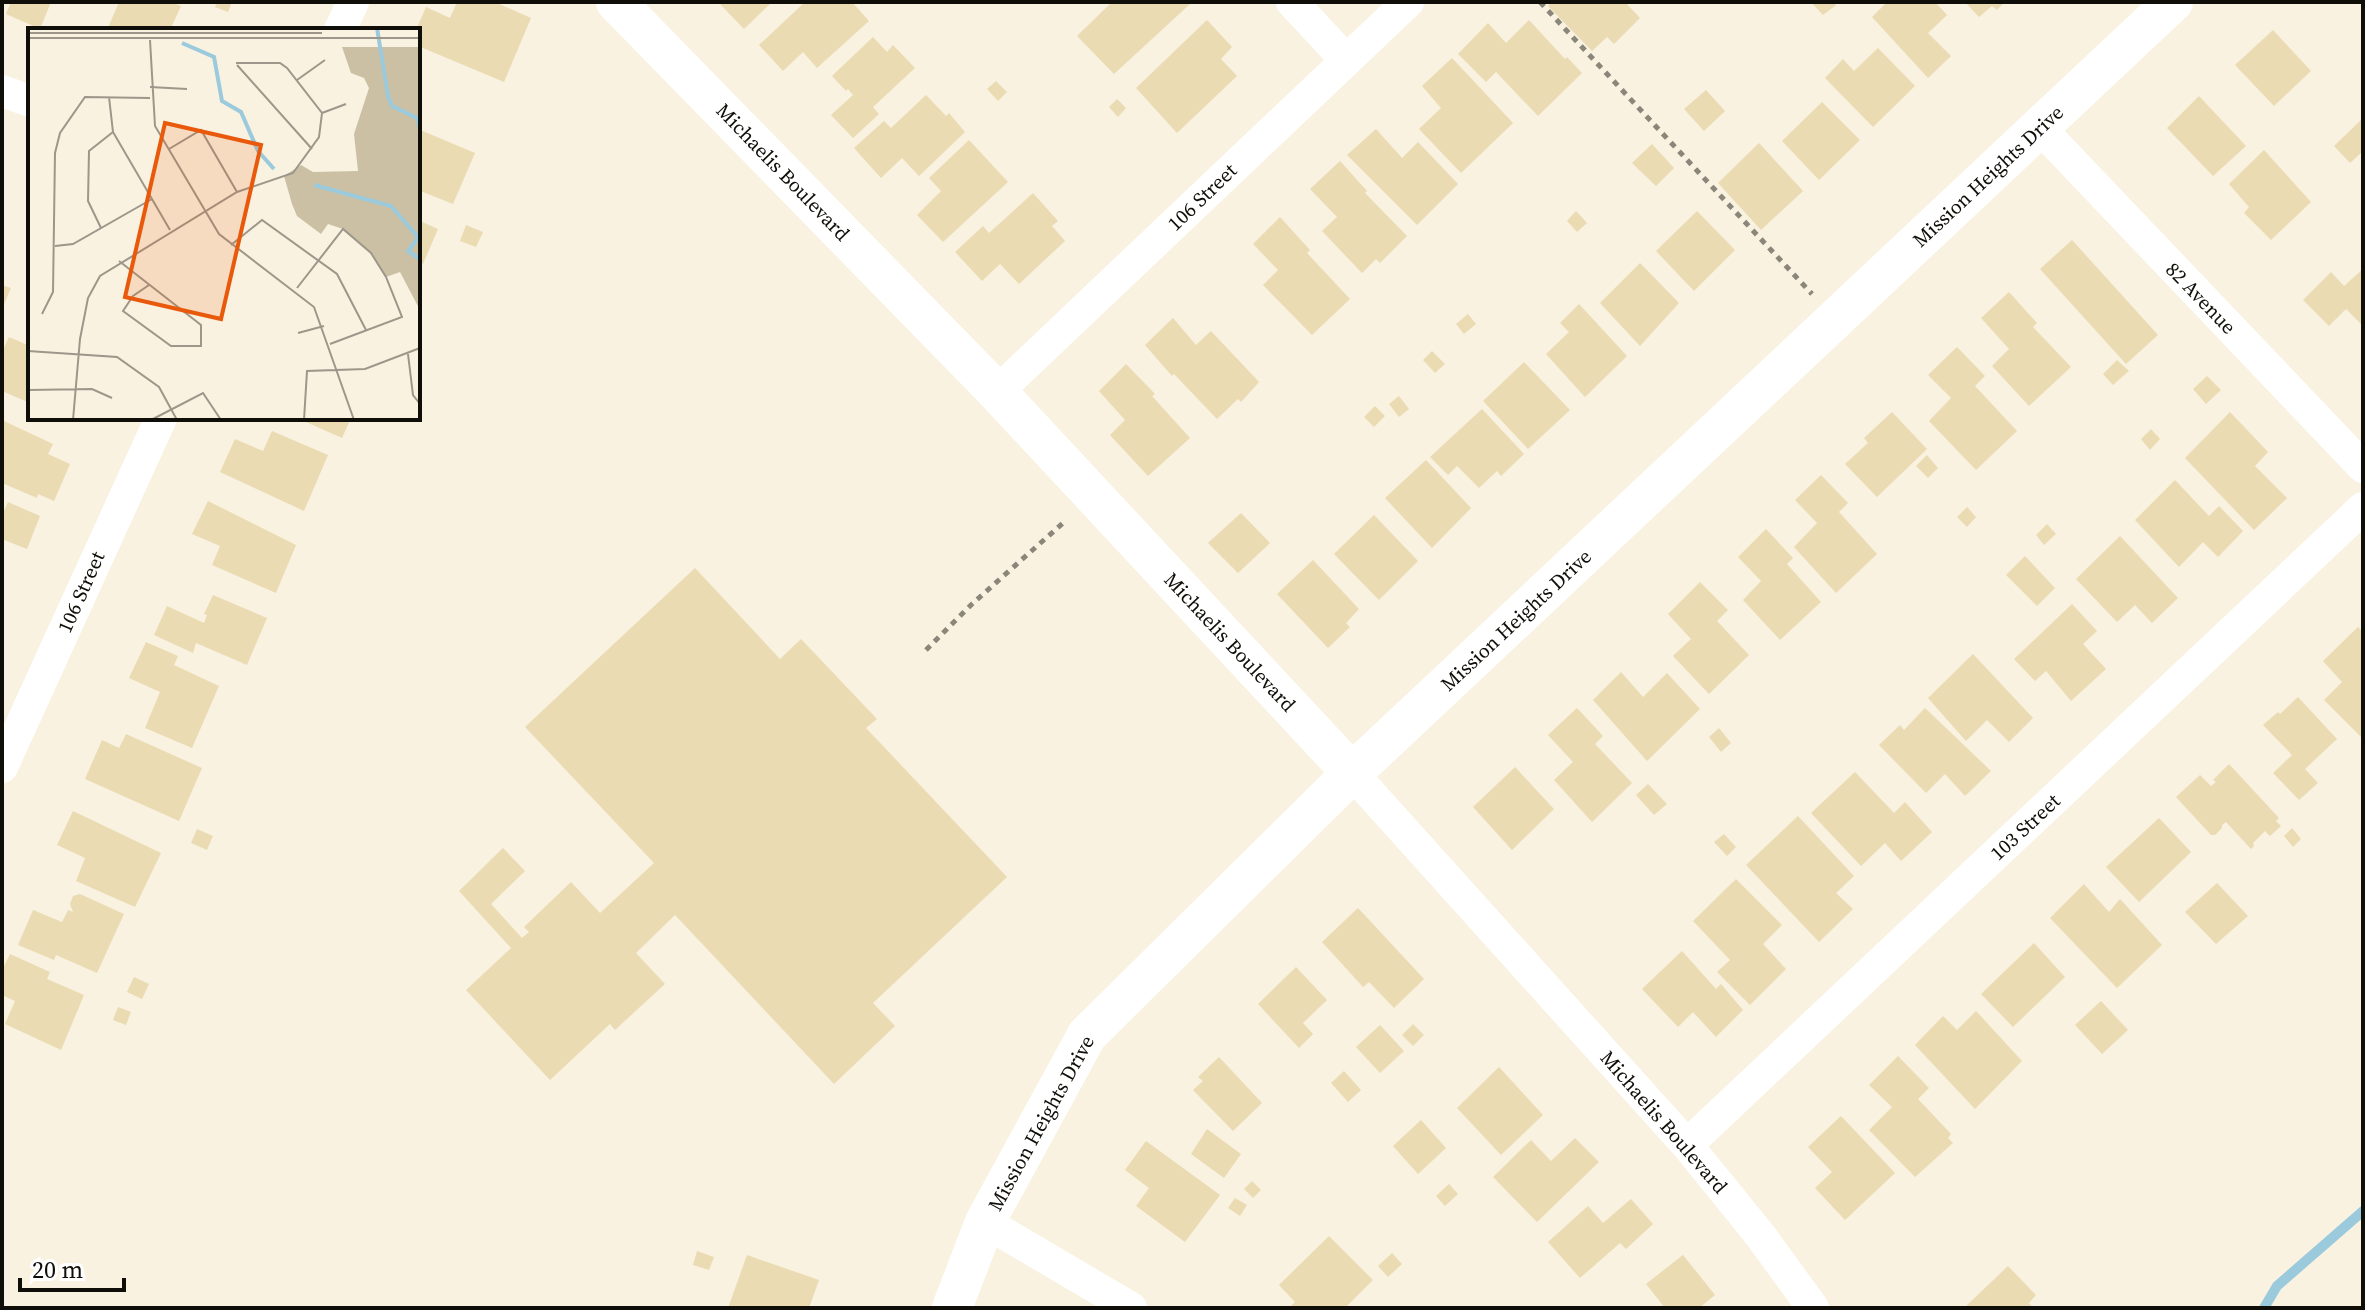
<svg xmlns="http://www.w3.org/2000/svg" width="2365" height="1310" font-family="'Source Serif 4',serif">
<rect width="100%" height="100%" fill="#f9f2e0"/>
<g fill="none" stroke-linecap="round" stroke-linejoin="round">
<path stroke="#9bcadd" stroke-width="10" d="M2264,1308L2277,1286L2363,1211"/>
</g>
<g fill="#eadbb3">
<path d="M11,2H51L40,29L6,14Z"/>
<path d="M119,2H171L181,6L170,30H107Z"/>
<path d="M217,2H232L228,12L215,7Z"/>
<path d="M457,2H495L531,18L504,82L418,46V30H416L426,7L450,18Z"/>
<path d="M718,2H772L744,29Z"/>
<path d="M805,2H852L869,21L817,68L803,52L783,71L759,45Z"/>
<path d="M1112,2H1189L1190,4L1114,74L1077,36Z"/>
<path d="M1552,2H1625L1640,18L1614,44L1607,37L1592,51L1548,6Z"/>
<path d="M1811,2H1833L1836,5L1823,15Z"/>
<path d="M1887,2H1935L1947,15L1928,33L1951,56L1928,78L1872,17Z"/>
<path d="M1965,2H2005L1997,10L1992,6L1979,17Z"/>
<path d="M1207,20L1232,47L1221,59L1237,76L1177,133L1136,88Z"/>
<path d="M1529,20L1565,59L1567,57L1582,73L1538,116L1496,72L1486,82L1458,54L1488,23L1506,43Z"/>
<path d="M2273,30L2311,71L2274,106L2235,65Z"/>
<path d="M873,37L887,52L893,45L915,68L873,107L879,114L853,138L831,115L853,95L848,89L846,91L832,76Z"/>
<path d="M1878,48L1915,86L1873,127L1825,78L1843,59L1854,71Z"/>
<path d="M1452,58L1513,123L1461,173L1419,129L1441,108L1422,86Z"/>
<path d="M996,81L1007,92L998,101L987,89Z"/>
<path d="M1706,90L1725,111L1704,131L1684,109Z"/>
<path d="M926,95L946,116L949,113L965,132L919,176L902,158L881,178L854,148L884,121L891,128Z"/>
<path d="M2199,96L2246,146L2213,176L2167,128Z"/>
<path d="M1117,99L1126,108L1118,117L1109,107Z"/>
<path d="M1822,102L1860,140L1819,180L1782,141Z"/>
<path d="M2361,120L2363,122V151L2350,163L2334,146Z"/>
<path d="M418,129L475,153L453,204L418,190Z"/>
<path d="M1376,129L1402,158L1418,142L1458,184L1417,225L1347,155Z"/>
<path d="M969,140L1008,182L943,242L917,215L941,191L929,178Z"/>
<path d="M1759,143L1803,191L1761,230L1718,183Z"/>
<path d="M1652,144L1674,168L1656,186L1632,163Z"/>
<path d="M2264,150L2311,202L2271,240L2244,213L2249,207L2229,184Z"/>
<path d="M1340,161L1367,191L1365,193L1407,236L1380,263L1376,259L1362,273L1322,231L1337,217L1310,189Z"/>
<path d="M1033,193L1058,221L1052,226L1065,241L1019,284L1000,264L982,281L955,252L983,226L989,233Z"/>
<path d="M1576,211L1587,223L1577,232L1567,221Z"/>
<path d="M1697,211L1735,250L1694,291L1656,251Z"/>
<path d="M1280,217L1310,250L1307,253L1350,299L1312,335L1263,285L1278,270L1253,244Z"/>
<path d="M418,220L438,229L423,264L418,261Z"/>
<path d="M466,225L483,232L476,247L460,241Z"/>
<path d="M2072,240L2158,335L2126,364L2040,269Z"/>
<path d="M1640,263L1679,303L1640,346L1600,303Z"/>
<path d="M2363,269V326L2346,309L2329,326L2303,300L2331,272L2344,286Z"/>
<path d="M2,285L11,288L2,309Z"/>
<path d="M2009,292L2037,323L2033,327L2071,367L2029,406L1992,366L2009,349L1981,318Z"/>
<path d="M1579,304L1627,356L1585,397L1546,354L1569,332L1560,323Z"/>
<path d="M1468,314L1476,324L1464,334L1456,324Z"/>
<path d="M1173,318L1196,345L1211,331L1259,382L1241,402L1238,399L1217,419L1174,374L1172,376L1145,345Z"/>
<path d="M9,337L30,346V403L2,391V352Z"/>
<path d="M1957,347L1985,376L1975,386L2017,431L1976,470L1929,421L1951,398L1928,375Z"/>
<path d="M1432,351L1445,364L1435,373L1423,360Z"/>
<path d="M2117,360L2129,371L2113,385L2103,374Z"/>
<path d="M1524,362L1570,410L1528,449L1483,401Z"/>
<path d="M1126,364L1155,394L1152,396L1190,438L1148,476L1110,435L1125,420L1099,391Z"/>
<path d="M2207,376L2221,390L2206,404L2193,389Z"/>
<path d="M1399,396L1409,409L1399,417L1389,404Z"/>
<path d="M1375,406L1385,416L1374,427L1364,417Z"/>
<path d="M1482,409L1524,454L1501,476L1497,471L1479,488L1457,466L1448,475L1430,457Z"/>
<path d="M1892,412L1927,449L1877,497L1845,464L1868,443L1864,438Z"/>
<path d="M2230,412L2268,452L2255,466L2287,498L2254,530L2185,458Z"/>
<path d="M297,418H351L342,438Z"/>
<path d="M2,420L53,444L48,454L70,464L54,501L38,494L37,498L2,483Z"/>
<path d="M2151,429L2160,439L2150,450L2141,439Z"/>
<path d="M272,431L328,455L304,511L220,472L235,439L263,451Z"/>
<path d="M1927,455L1938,468L1928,478L1916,466Z"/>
<path d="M1426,460L1471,508L1432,548L1385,498Z"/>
<path d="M1821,475L1848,503L1839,512L1877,554L1836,593L1794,547L1817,523L1795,500Z"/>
<path d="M2175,480L2209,516L2219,506L2243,531L2218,557L2203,542L2179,567L2135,520Z"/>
<path d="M208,501L296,545L276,593L212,565L220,546L192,534Z"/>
<path d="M8,502L40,516L27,549L4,540L2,545V511H4Z"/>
<path d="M1967,507L1976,517L1967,527L1957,517Z"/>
<path d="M1241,513L1270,543L1238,573L1208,543Z"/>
<path d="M1374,515L1418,561L1379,600L1334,554Z"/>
<path d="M2047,524L2056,534L2044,545L2036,535Z"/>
<path d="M1766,529L1793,558L1787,564L1821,602L1780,640L1743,600L1761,581L1738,557Z"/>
<path d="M2120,536L2178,598L2152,623L2135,605L2117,622L2076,579Z"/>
<path d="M2025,556L2055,588L2037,606L2006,575Z"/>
<path d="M1313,560L1359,609L1346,623L1350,627L1328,648L1277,594Z"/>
<path d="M695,568L780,659L801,639L877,719L866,728L1007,877L873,1003L895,1026L834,1084L675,915L636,953L665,984L615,1030L610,1024L550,1080L466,990L511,948L459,891L503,848L525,871L491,904L522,938L529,932L524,927L571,882L600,913L654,863L525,727Z"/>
<path d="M1700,582L1728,610L1717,621L1749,655L1709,694L1673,656L1691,639L1668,614Z"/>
<path d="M213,595L267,618L247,665L196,643L193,653L154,635L167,606L204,623L207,615L204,614Z"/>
<path d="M2072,604L2097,631L2083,644L2106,669L2071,701L2046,671L2035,681L2014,659Z"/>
<path d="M2358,627L2363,632V739L2324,700L2342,682L2323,661Z"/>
<path d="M146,642L178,656L174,665L219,686L192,748L145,728L160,692L129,678Z"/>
<path d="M1973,654L2033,718L2009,742L1987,720L1966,741L1928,698Z"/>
<path d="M1621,672L1643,697L1667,673L1700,709L1647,761L1593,700Z"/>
<path d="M2298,697L2337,739L2305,769L2318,783L2299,800L2273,773L2292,755L2263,725L2278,712L2280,714Z"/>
<path d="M1577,708L1603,736L1595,744L1632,783L1592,822L1554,780L1573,762L1548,735Z"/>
<path d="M1925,708L1991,771L1965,796L1945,774L1926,793L1879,745L1900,725L1904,730Z"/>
<path d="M1719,728L1731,743L1721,752L1709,737Z"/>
<path d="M126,734L202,768L179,821L85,779L102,740L119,748Z"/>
<path d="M2229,764L2279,818L2276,821L2281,826L2270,836L2265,831L2253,843L2254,846L2251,849L2226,822L2222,825V828L2215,835H2211L2176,797L2200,775L2211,786L2216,782L2213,780Z"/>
<path d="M1515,767L1554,809L1512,850L1473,807Z"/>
<path d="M1855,772L1894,813L1905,802L1932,832L1901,861L1885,843L1861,866L1811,813Z"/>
<path d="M1648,784L1667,804L1654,815L1636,795Z"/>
<path d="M73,811L161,853L135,907L76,881L85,858L57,845Z"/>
<path d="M1798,816L1854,876L1836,893L1853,909L1819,942L1746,865Z"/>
<path d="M2159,818L2191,852L2139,902L2106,867Z"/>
<path d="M2292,828L2301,839L2293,847L2284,836Z"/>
<path d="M197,829L213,836L207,850L191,843Z"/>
<path d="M1724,834L1736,847L1727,856L1714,842Z"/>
<path d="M1736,879L1782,925L1763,944L1786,969L1750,1005L1717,972L1730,960L1693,921Z"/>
<path d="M2217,883L2248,916L2216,944L2185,912Z"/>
<path d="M2084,884L2109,912L2120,899L2162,945L2117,988L2050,918Z"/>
<path d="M80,894L124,914L97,973L56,955L54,960L18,945L33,910L62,922L68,910L73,912L70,904L73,896Z"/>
<path d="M1358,908L1424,979L1394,1008L1369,982L1363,987L1322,942Z"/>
<path d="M2034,943L2065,977L2013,1027L1981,994Z"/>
<path d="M1682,951L1716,989L1721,984L1743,1010L1716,1037L1693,1012L1678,1027L1642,989Z"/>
<path d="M10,954L50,972L47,979L84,995L61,1050L5,1024L15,1001L2,995V970Z"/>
<path d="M1296,967L1327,1000L1303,1023L1313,1034L1299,1048L1258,1004Z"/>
<path d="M134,977L149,984L142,999L127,992Z"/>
<path d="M2101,1001L2128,1030L2102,1054L2075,1025Z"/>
<path d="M118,1007L131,1012L126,1025L113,1020Z"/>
<path d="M1976,1011L2022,1061L1975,1109L1915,1045L1943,1016L1957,1030Z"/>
<path d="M1413,1024L1424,1035L1413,1046L1402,1035Z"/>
<path d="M1380,1025L1404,1051L1380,1073L1356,1047Z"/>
<path d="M1898,1056L1929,1088L1918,1099L1951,1134L1948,1138L1953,1143L1915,1177L1869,1130L1892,1107L1869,1085Z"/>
<path d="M1219,1057L1262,1103L1233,1131L1193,1090L1203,1081L1198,1077Z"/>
<path d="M1499,1067L1543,1115L1501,1155L1457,1108Z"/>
<path d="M1344,1071L1361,1090L1348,1102L1331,1083Z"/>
<path d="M1841,1116L1895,1173L1845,1220L1815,1188L1832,1172L1808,1147Z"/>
<path d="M1421,1120L1446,1148L1418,1174L1393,1146Z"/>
<path d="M1207,1129L1241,1154L1224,1178L1191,1154Z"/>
<path d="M1575,1138L1599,1162L1537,1222L1493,1177L1531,1140L1551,1161Z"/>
<path d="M1146,1141L1220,1195L1185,1242L1136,1206L1149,1188L1125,1170Z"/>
<path d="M1252,1181L1261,1190L1253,1198L1244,1189Z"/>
<path d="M1449,1184L1458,1194L1445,1206L1436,1196Z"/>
<path d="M1235,1198L1247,1205L1240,1216L1228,1208Z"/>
<path d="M1631,1199L1653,1224L1626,1249L1620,1243L1580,1278L1548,1242L1588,1206L1603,1223Z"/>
<path d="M1329,1236L1373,1280L1345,1308H1289L1295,1302L1279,1285Z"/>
<path d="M697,1251L714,1257L709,1270L693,1265Z"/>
<path d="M1392,1253L1402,1264L1388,1277L1378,1266Z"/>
<path d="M747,1255L819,1280L809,1308H728Z"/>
<path d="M1683,1255L1715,1295L1699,1308H1665L1646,1284Z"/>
<path d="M2008,1266L2036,1295L2029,1303L2033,1308H1964Z"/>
</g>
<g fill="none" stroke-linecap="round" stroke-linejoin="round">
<g stroke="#8b867a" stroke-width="5" stroke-dasharray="6 6" stroke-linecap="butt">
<path d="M1540,2L1812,294"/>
<path d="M926,650L971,605L1064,522"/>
</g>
<g stroke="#fff" stroke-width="32">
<path d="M1292,2L1346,60"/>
<path d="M340,30L353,2"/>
<path d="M2,91L30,101"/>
<path d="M2040,128L2363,467"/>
<path d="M997,392L1408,2"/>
<path d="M2,767L161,418"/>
<path d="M1352,773L1687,1145L1760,1235L1813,1308"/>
<path d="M1687,1145L2363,508"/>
<path d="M985,1222L1131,1308"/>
</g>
<g stroke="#fff" stroke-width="40">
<path d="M616,2L997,392L1352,773"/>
<path d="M952,1308L985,1222L1087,1035L1352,773L2173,2"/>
</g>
</g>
<g text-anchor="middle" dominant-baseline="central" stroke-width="7" stroke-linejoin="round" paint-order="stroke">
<g font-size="20" fill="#100e08" stroke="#fff">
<text transform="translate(783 172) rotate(46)">Michaelis Boulevard</text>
<text transform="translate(1988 176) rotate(-43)">Mission Heights Drive</text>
<text transform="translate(1202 197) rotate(-44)">106 Street</text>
<text transform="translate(2201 298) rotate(46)">82 Avenue</text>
<text transform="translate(81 592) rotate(-66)">106 Street</text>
<text transform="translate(1516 620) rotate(-43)">Mission Heights Drive</text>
<text transform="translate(1230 642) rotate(47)">Michaelis Boulevard</text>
<text transform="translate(2025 827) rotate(-43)">103 Street</text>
<text transform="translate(1664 1122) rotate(49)">Michaelis Boulevard</text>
<text transform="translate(1041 1123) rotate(-61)">Mission Heights Drive</text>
</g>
</g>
<g transform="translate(28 28)">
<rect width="392" height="392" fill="#f9f2e0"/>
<path d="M314,19H392V282L372,244L358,249L343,225L315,201L300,196L293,206L269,188L264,176L256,148L273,137L285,144L330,143L326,106L341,60L336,50L323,45Z" fill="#cbc0a4"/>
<path fill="none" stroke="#9bcadd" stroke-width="4" d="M349,0L360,68L364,78L389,90L392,101M154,15L186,29L194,73L213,84L230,123L246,141M286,157L363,178L389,208M392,207L380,223L392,231"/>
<path fill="none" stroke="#9c978a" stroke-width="2" d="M0,5H294M0,10H392M122,12L127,98L191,206L286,279L326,392M209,37L284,121M269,52L297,32M122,59L159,61M81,69L85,104L142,202M294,85L318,76M141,121L173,102L209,164M73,200L60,173L61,123L85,104M203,217L234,192L309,246L338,302M27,218L45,216L124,171M91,233L173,297V318H143L95,283L105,268L121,257M269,260L315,201L343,225L358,249L374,289L302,316M14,286L25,264L27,125L32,105L57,69L122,70M270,305L296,298M0,323L89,329L131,359L149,392M380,326L385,367L392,376M0,362L64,361L84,370M45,392L52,311L60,270L72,248L209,164L265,145L291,109L294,85L259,40L252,35H208M123,392L175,365L193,392M276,392L279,343L337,341L392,320"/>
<path fill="#e8590c" fill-opacity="0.15" stroke="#e8590c" stroke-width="4" d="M137,95L233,117L193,291L97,269Z"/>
<rect width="392" height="392" fill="none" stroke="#100e08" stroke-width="4"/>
</g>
<rect width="2365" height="1310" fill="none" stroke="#100e08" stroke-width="8"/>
<path d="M20 1278v12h104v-12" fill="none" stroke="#100e08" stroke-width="4"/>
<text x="32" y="1278" font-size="24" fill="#100e08" stroke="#ffffff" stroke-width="6" paint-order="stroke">20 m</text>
</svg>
